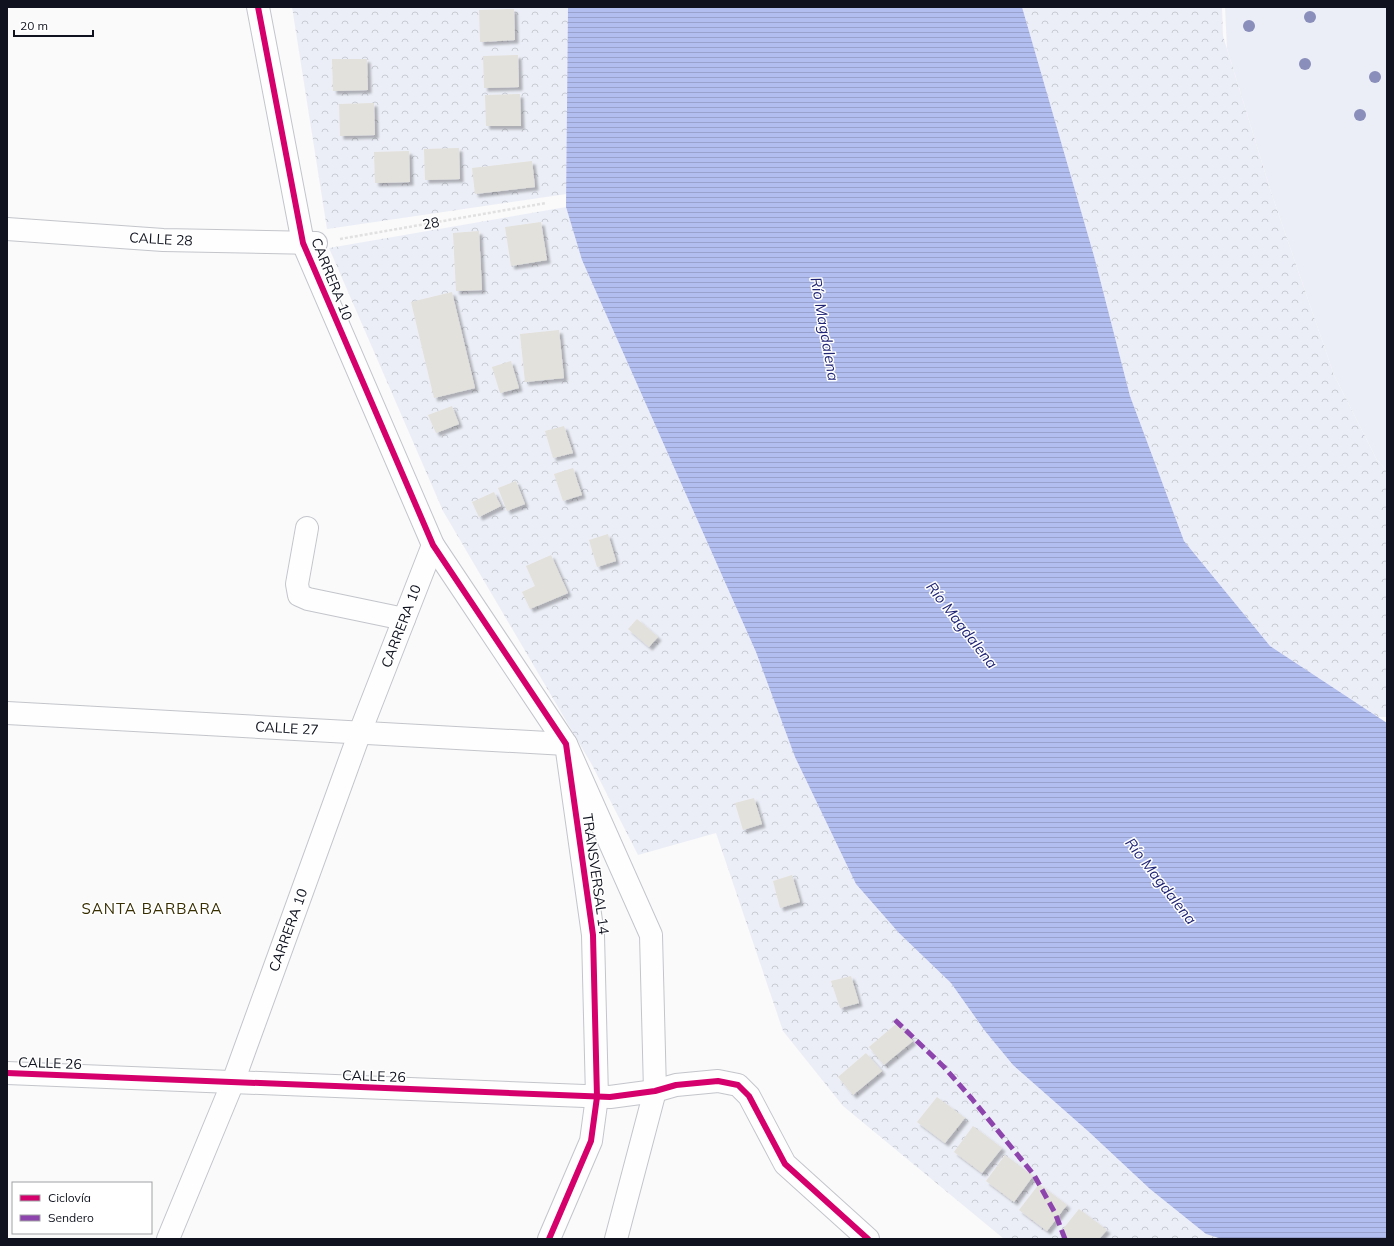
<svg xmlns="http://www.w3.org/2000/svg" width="1394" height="1246" font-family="Mulish,sans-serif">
<defs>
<pattern id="forest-crowns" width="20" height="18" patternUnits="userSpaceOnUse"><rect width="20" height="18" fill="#eceef7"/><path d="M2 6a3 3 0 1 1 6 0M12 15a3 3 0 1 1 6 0" fill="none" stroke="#c9cbd3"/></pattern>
<pattern id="water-rules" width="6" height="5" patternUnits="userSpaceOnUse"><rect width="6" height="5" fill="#b2beef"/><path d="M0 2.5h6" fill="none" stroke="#98a2cc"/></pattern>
<filter id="shadow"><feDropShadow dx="3.5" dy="3.5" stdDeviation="1" flood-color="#0004"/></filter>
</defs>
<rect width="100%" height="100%" fill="#fafafa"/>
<path fill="#eceef7" d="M1225,7H1387V471L1377,460L1334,375L1271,192L1227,49Z"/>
<g fill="url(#forest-crowns)">
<path d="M292,7H568L567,194L327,229Z"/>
<path d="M1022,7H1222L1223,36L1271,192L1334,375L1377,460L1387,471V717H1378L1270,646L1184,541L1130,396L1094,256Z"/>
<path d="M566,207L582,260L756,652L795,757L856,884L899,933L951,983L985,1031L1013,1065L1089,1132L1150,1189L1206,1234L1222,1239H1004L843,1106L783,1031L716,833L638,855L592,765L443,511L329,248Z"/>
</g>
<path fill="url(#water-rules)" d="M568,7H1022L1094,256L1130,396L1184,541L1270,646L1387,723V1239H1222L1206,1234L1150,1189L1089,1132L1013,1065L985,1031L951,983L899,933L856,884L795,757L756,652L582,260L566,207Z"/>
<g fill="#e3e1db" filter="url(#shadow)">
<path d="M514,9L515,40L480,42L479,10Z"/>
<path d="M518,55L519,87L484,88L483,56Z"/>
<path d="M332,59H367L368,90L333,91Z"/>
<path d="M520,94L521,126H486L485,95Z"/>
<path d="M374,103L375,135L340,136L339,104Z"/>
<path d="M459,148L460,179L425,180L424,149Z"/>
<path d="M409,151L410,182L375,183L374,152Z"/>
<path d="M532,161L535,187L475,194L472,168Z"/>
<path d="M541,222L547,260L511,266L505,227Z"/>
<path d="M479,231L482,290L456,291L453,233Z"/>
<path d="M452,292L475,388L434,398L411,302Z"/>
<path d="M559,330L564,378L525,382L520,334Z"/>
<path d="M511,361L519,388L500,393L492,367Z"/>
<path d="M452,406L459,424L436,433L428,415Z"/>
<path d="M564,426L573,453L553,458L545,431Z"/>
<path d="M573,468L582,495L563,501L554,474Z"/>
<path d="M516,481L525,504L507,511L498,488Z"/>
<path d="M494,492L501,506L479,517L472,502Z"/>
<path d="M608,534L616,561L597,567L589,540Z"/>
<path d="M551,555L568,593L530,609L522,592L535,586L526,566Z"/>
<path d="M637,619L658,637L649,647L628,629Z"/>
<path d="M754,798L762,824L743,830L735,803Z"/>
<path d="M792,875L800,902L780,908L773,881Z"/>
<path d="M851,976L859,1003L840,1008L831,981Z"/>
<path d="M897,1023L913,1041L884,1065L869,1047Z"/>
<path d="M866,1053L882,1071L853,1095L838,1077Z"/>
<path d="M937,1097L965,1118L945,1143L917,1122Z"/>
<path d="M973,1126L1002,1148L982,1173L954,1152Z"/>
<path d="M1005,1155L1033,1176L1014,1202L986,1181Z"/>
<path d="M1039,1184L1067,1205L1047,1231L1019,1210Z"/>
<path d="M1079,1209L1107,1230L1099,1239H1065L1059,1234Z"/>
</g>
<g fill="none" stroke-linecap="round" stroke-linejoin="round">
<defs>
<g id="minor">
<path d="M258,7L303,243L433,545L566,744L593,935L597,1097L591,1141L549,1239"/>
<path d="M7,229L163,240L316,243"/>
<path d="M307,528L297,584L299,595L308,599L404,619"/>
<path d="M7,713L566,744L651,935L655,1091L616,1239"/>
<path d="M7,1073L610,1097L655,1091L676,1085L718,1081L738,1085L749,1096L785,1164L868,1239"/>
<path d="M168,1239L233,1082L360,732L433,545"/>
</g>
</defs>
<use href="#minor" stroke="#c3c5cb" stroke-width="24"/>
<path stroke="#e1e1e2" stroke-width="2.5" stroke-dasharray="3 2" stroke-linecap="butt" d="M340,239L546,203"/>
<use href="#minor" stroke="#fefefe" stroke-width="22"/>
<path stroke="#8e44ad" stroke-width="5" stroke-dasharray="10 5" stroke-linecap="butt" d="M895,1020L944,1067L972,1099L1034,1175L1055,1213L1065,1239"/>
<defs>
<g id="cycleway">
<path d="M258,7L303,243L433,545L566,744L593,935L597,1097L591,1141L549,1239"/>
<path d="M7,1073L610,1097L655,1091L676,1085L718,1081L738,1085L749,1096L785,1164L868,1239"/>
</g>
</defs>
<use href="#cycleway" stroke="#fff" stroke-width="8"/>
<use href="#cycleway" stroke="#d6006c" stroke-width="6"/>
</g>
<g fill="#898eba">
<circle cx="1310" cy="17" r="6"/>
<circle cx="1249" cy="26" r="6"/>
<circle cx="1305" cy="64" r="6"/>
<circle cx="1375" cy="77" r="6"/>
<circle cx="1360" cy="115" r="6"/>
</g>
<g text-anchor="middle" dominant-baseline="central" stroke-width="3" stroke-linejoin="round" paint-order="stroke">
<g font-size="14" fill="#10131f" stroke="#fff">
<text transform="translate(431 223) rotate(-10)">28</text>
<text transform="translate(161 239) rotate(3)">CALLE 28</text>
<text transform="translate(332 279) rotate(68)">CARRERA 10</text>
<text transform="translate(401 626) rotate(-69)">CARRERA 10</text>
<text transform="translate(287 728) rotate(3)">CALLE 27</text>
<text transform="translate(596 874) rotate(82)">TRANSVERSAL 14</text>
<text transform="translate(288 930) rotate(-70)">CARRERA 10</text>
<text transform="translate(50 1063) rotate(2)">CALLE 26</text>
<text transform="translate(374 1076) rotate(2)">CALLE 26</text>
</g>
<g font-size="15" font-style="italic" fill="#202574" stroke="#fff">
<text transform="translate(825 329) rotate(80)">Río Magdalena</text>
<text transform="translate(962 625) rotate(52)">Río Magdalena</text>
<text transform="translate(1161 881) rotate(52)">Río Magdalena</text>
</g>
<g font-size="15" letter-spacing="1" fill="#362d01" stroke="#fff">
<text x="152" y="908">SANTA BARBARA</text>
</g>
</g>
<rect width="1394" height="1246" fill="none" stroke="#10131f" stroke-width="16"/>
<rect x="12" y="1182" width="140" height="52" fill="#ffffff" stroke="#9fa1a5"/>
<rect x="20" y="1195" width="20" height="6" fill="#d6006c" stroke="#9fa1a5"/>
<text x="48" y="1202" font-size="12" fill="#10131f">Ciclovía</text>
<rect x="20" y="1215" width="20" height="6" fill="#8e44ad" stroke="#9fa1a5"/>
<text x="48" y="1222" font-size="12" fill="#10131f">Sendero</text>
<path d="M14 30v6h79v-6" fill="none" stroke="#10131f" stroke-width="2"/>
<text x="20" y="30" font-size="12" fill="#10131f" stroke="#ffffff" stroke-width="3" paint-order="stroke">20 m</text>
</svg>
